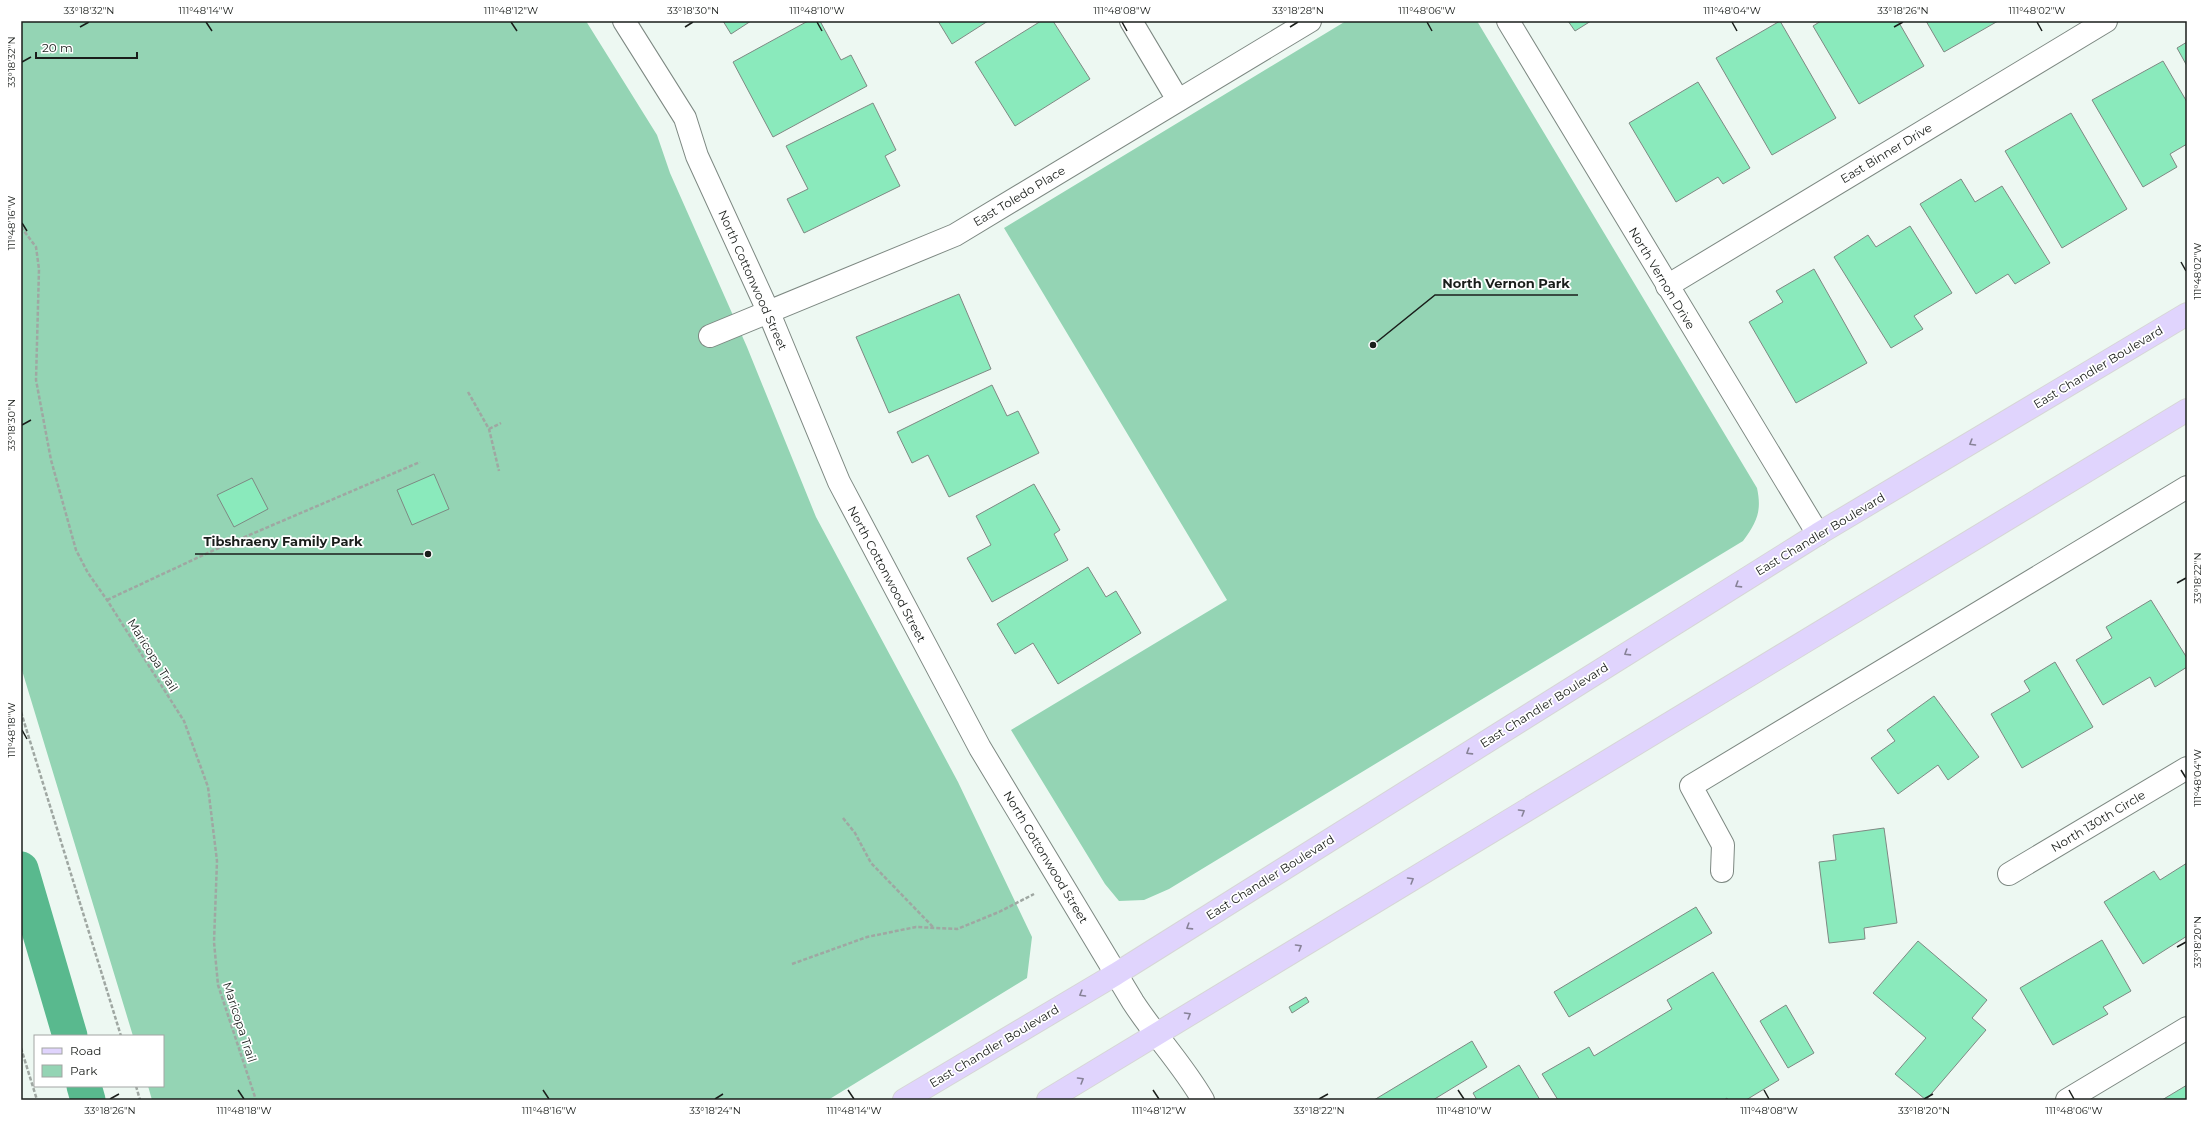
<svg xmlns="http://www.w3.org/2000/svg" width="2208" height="1121" font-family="Montserrat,sans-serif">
<rect width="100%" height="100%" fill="#edf8f2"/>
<g fill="#94d4b4">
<path d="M21,21H586L657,135L670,173L747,347L816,517L958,782L1032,937L1027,978L828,1100H152L148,1086H163V1036H133L21,667Z"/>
<path d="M1346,21H1477L1757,488C1762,511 1757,522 1743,541L1169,889L1144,900L1119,901L1105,884L1011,730L1227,600L1004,228Z"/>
</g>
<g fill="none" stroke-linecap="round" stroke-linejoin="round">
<g stroke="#59b98e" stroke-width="35">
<path d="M21,869L70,1036"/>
<path d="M84,1086L88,1100"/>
</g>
</g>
<g fill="#8aeabc" stroke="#7e8983">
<path d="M723,21H751L731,34Z"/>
<path d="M808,21H820L841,60L851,55L867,86L773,137L733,62Z"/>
<path d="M938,21H988L952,44Z"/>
<path d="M1041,21H1053L1090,79L1015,126L975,62Z"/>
<path d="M1568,21H1591L1575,31Z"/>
<path d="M1780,21L1836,118L1772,155L1716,58Z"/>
<path d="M1821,21H1898L1924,66L1859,104L1813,26Z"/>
<path d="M1926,21H1998L1944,52Z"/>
<path d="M2187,42V66L2177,48Z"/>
<path d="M2163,61L2187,102V144L2170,154L2177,167L2143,187L2092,100Z"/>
<path d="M1698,82L1750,168L1723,184L1718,177L1676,202L1629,123Z"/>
<path d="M873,103L896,150L885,156L900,186L804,233L787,199L808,189L786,146Z"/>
<path d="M2071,113L2127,209L2062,248L2005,151Z"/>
<path d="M1961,179L1975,202L2002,186L2050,263L2015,284L2008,274L1976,294L1920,204Z"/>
<path d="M1910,226L1952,293L1914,316L1923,329L1891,348L1834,257L1868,235L1876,247Z"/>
<path d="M1814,269L1867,363L1796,403L1749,322L1783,302L1776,291Z"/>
<path d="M959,294L991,369L889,413L856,337Z"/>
<path d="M992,385L1007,416L1018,411L1039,453L949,497L928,455L912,463L897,432Z"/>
<path d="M434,474L449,509L412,525L397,490Z"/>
<path d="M252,478L268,509L234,527L217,495Z"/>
<path d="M1034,484L1060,530L1054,534L1068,560L992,602L967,558L991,545L976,516Z"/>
<path d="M1088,567L1106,597L1116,591L1141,633L1058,684L1033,643L1015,654L997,624Z"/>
<path d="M2151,600L2187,658V667L2155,687L2150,677L2103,705L2076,660L2112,638L2106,627Z"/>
<path d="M2055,662L2093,727L2022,768L1991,714L2030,691L2024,681Z"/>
<path d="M1934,696L1979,757L1948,780L1938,765L1898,794L1871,758L1895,741L1887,730Z"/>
<path d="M1884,828L1897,923L1864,928L1865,939L1829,943L1819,862L1836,860L1833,835Z"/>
<path d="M2187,863V936L2143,964L2104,902L2154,871L2160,880Z"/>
<path d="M1696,907L1712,933L1569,1017L1554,992Z"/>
<path d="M2102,940L2131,991L2103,1007L2108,1014L2053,1045L2020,988Z"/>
<path d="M1918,941L1987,1000L1972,1018L1986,1030L1926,1100L1895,1074L1926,1038L1873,993Z"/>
<path d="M1713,972L1779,1080L1746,1100H1728L1727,1098L1724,1100H1558L1542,1074L1589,1047L1594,1056L1672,1009L1667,1000Z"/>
<path d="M1306,997L1309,1002L1292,1013L1289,1007Z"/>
<path d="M1786,1005L1814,1053L1788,1068L1760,1021Z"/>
<path d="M1472,1041L1487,1067L1433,1100H1374Z"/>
<path d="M1519,1065L1540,1100H1477L1473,1093Z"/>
<path d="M2187,1085V1100H2162Z"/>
</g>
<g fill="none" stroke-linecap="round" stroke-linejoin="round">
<defs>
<g id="minor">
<path d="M624,21L685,118L697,156L769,313L839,482L980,748L1133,1002C1155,1036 1183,1065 1203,1100"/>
<path d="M1131,21L1178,100"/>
<path d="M1508,21L1818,534"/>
<path d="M1667,286L2106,21"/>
<path d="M710,336L955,235L1310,21"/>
<path d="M1722,871L1723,845L1691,786L2187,487"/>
<path d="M2009,874L2187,768"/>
<path d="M2067,1100L2187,1028"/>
</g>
<g id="major">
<path d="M904,1100L1116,974L1818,534L2187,314"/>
<path d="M1048,1100L2187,410"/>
</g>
</defs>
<use href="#minor" stroke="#7d8882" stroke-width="24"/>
<use href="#major" stroke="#d6d6d6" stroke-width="24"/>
<g stroke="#9fa7a2" stroke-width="2.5" stroke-dasharray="4 2" stroke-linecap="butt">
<path d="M21,227L36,247L39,269L36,380L51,460L76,550L88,573L107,600L184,721L208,787L217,861L214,942L218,985L256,1100"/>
<path d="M468,392L489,429L499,471"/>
<path d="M489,429L501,423"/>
<path d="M107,600L212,551L420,462"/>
<path d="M21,712L121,1036"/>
<path d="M843,818L855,833L871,863L934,928"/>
<path d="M792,964L867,937L916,927L957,929L999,912L1034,894"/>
<path d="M21,1048L37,1100"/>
<path d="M136,1086L140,1100"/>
</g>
<use href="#minor" stroke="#fff" stroke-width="22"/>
<use href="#major" stroke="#e0d4fd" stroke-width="22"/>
</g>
<defs><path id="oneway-chevron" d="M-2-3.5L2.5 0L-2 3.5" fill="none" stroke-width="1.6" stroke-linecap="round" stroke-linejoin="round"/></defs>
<g stroke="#878297">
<use href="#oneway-chevron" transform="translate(1972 443) rotate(149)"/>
<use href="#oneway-chevron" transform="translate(1738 585) rotate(148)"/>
<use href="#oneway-chevron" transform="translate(1627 653) rotate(148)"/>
<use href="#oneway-chevron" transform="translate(1469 752) rotate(148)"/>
<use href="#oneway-chevron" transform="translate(1522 812) rotate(-31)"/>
<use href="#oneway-chevron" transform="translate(1411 880) rotate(-31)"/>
<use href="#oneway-chevron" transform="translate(1189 927) rotate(148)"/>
<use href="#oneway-chevron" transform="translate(1299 947) rotate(-31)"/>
<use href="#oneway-chevron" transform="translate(1082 994) rotate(149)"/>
<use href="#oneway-chevron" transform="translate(1188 1015) rotate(-31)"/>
<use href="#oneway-chevron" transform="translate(1081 1080) rotate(-31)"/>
</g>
<path fill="none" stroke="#1a1e1b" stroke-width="1.5" d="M206,22L212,31M511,22L517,31M817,22L822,31M1122,22L1127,31M1427,22L1432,31M1732,22L1737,31M2037,22L2042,31M80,27L89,22M685,27L693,22M1290,27L1298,22M1894,27L1903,22M22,62L31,57M22,223L27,231M2181,262L2186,271M22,425L31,420M2177,583L2186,578M22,730L27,739M2181,770L2186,778M2177,947L2186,942M238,1090L244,1099M543,1090L549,1099M848,1090L854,1099M1153,1090L1159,1099M1458,1090L1464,1099M1764,1090L1769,1099M2069,1090L2074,1099M110,1099L119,1094M715,1099L723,1094M1319,1099L1328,1094M1924,1099L1933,1094"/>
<g text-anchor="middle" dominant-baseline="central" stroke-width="3.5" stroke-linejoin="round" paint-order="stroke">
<g font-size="12" fill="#1a1e1b" stroke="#fff">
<text transform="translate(1886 153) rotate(-31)">East Binner Drive</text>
<text transform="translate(1019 196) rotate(-31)">East Toledo Place</text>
<text transform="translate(1662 278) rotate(59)">North Vernon Drive</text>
<text transform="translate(753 280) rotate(66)">North Cottonwood Street</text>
<text transform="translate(2098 367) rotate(-31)">East Chandler Boulevard</text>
<text transform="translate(1820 534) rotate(-31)">East Chandler Boulevard</text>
<text transform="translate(887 574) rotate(62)">North Cottonwood Street</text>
<text transform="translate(153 655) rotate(58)">Maricopa Trail</text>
<text transform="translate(1544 705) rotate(-32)">East Chandler Boulevard</text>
<text transform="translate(2098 821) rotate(-31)">North 130th Circle</text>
<text transform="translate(1046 857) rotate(59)">North Cottonwood Street</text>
<text transform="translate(1270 877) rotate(-32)">East Chandler Boulevard</text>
<text transform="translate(240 1022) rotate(72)">Maricopa Trail</text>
<text transform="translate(994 1046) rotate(-31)">East Chandler Boulevard</text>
</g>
</g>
<path fill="none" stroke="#1a1e1b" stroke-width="1.5" d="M1373 345L1435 295H1578M428 554L370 554H195"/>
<g fill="#1a1e1b" stroke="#fff" stroke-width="1.5">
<circle cx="1373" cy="345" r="4"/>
<circle cx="428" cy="554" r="4"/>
</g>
<g font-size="13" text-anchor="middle" font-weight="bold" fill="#1a1e1b" stroke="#fff" stroke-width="3.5" stroke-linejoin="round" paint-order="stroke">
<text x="1506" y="288">North Vernon Park</text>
<text x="283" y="546">Tibshraeny Family Park</text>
</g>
<rect width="2208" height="1121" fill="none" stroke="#ffffff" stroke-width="44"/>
<rect x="34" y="1035" width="130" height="52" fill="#ffffff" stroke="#a3a5a4"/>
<rect x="42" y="1048" width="20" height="6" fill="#e0d4fd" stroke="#a3a5a4"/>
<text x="70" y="1055" font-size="12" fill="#1a1e1b">Road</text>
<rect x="42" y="1065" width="20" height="12" fill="#94d4b4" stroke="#a3a5a4"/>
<text x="70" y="1075" font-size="12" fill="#1a1e1b">Park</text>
<path d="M36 52v6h101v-6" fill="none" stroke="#1a1e1b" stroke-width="2"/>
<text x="42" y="52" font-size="12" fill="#1a1e1b" stroke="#ffffff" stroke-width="3" paint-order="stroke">20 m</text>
<rect x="22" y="22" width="2164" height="1077" fill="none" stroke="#1a1e1b" stroke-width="1.5"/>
<g font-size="10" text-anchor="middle" fill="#1a1e1b">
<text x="89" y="14">33°18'32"N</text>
<text x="206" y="14">111°48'14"W</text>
<text x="511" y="14">111°48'12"W</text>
<text x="693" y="14">33°18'30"N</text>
<text x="817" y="14">111°48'10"W</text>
<text x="1122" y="14">111°48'08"W</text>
<text x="1298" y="14">33°18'28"N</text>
<text x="1427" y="14">111°48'06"W</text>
<text x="1732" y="14">111°48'04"W</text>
<text x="1903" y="14">33°18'26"N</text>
<text x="2037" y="14">111°48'02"W</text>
<text transform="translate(11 62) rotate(-90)" y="4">33°18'32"N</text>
<text transform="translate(11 223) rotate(-90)" y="4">111°48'16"W</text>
<text transform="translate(2197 271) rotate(-90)" y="4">111°48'02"W</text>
<text transform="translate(11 425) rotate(-90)" y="4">33°18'30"N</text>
<text transform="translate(2197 578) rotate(-90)" y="4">33°18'22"N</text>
<text transform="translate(11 730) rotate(-90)" y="4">111°48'18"W</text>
<text transform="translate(2197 778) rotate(-90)" y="4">111°48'04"W</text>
<text transform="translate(2197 942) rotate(-90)" y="4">33°18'20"N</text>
<text x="110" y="1114">33°18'26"N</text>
<text x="244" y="1114">111°48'18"W</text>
<text x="549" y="1114">111°48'16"W</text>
<text x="715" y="1114">33°18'24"N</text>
<text x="854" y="1114">111°48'14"W</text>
<text x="1159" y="1114">111°48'12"W</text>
<text x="1319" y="1114">33°18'22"N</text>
<text x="1464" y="1114">111°48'10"W</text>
<text x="1769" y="1114">111°48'08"W</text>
<text x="1924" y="1114">33°18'20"N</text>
<text x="2074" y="1114">111°48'06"W</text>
</g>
</svg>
